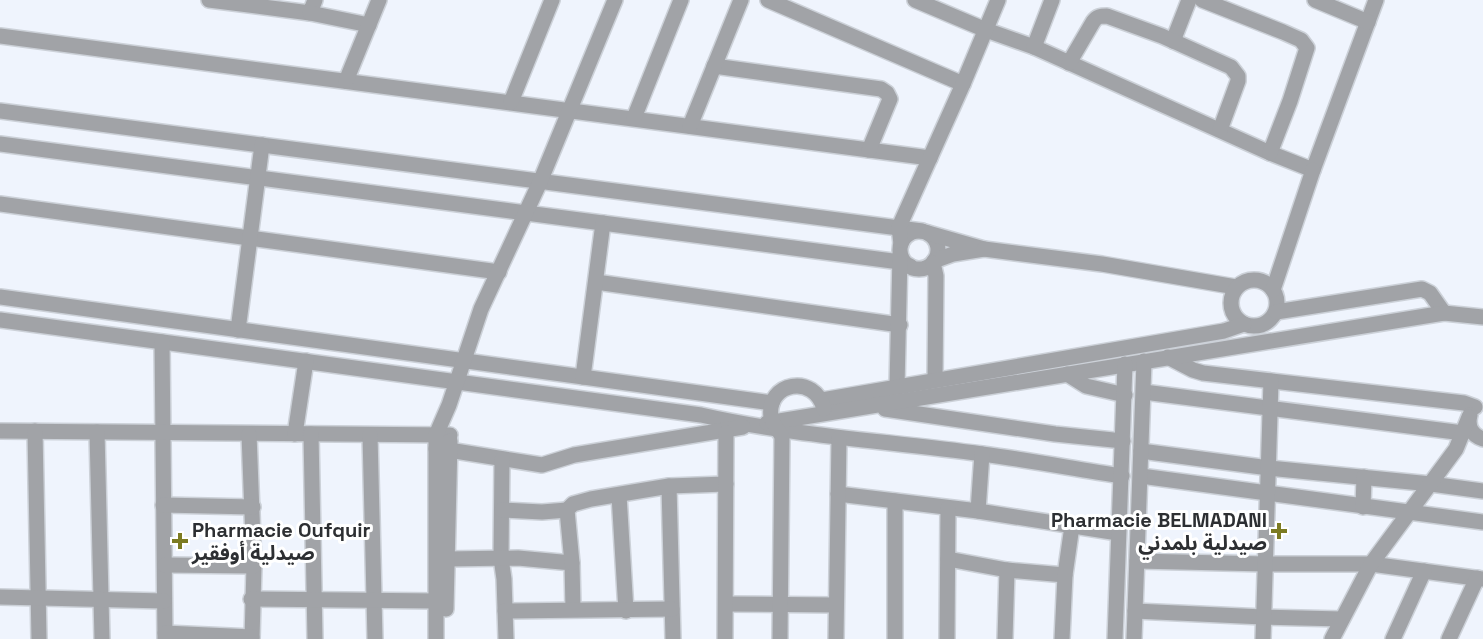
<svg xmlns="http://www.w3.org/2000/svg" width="1483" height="639" font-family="'Space Grotesk','Noto Sans Arabic',sans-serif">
<rect width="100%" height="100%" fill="#eff4fd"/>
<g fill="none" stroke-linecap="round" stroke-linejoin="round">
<defs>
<g id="minor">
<path d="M209,0L310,13L315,0"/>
<path d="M768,0L963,84"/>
<path d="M915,0L986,30L1034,47L1270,153L1313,170L1376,0"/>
<path d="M1202,0L1283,32L1301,40L1307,48L1290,101L1270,153"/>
<path d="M1315,0L1368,22"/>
<path d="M310,13L369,25"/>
<path d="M0,36L930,158"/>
<path d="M1173,41L1189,0"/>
<path d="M1034,47L1052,0"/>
<path d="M1069,63L1093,22C1097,16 1101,16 1107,16L1162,36L1231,67L1238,76V81L1220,130"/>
<path d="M714,66L881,89L887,93L890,99L869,150"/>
<path d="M346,81L379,0"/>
<path d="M511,102L552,0"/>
<path d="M0,111L922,231"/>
<path d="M634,118L681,0"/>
<path d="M690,126L741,0"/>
<path d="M0,144L900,262L910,266"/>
<path d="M0,204L499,272"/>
<circle cx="919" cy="250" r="19"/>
<path d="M928,233L984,249L953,254L934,261"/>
<path d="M901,244L899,227L963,84L998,0"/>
<path d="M984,249L1102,264L1236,287"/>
<path d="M933,263L936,276L935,380"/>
<circle cx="1254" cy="303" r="23"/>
<path d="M596,282L900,325"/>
<path d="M1273,290L1313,170"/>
<path d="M0,297L772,403"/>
<path d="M1276,312L1422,289L1430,293L1444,313"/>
<path d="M0,320L701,415C794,436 888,441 982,454C1029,460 1075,469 1122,476"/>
<path d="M238,330L262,145"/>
<path d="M162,342L165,639"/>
<path d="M1168,357L1193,370L1203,373L1464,403L1475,407"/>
<path d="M1067,374L1086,386L1125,395"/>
<path d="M583,377L603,223"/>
<path d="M897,386L900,255"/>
<path d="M1144,392L1463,433"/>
<path d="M822,400L1224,331L1244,324"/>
<path d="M885,409L1055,434L1123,441"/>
<path d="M1470,415C1467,426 1471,435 1483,439"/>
<path d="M767,423L1444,313L1483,317"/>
<path d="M0,431L450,435"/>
<path d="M35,431L39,639"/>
<path d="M97,432L102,639"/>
<path d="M249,434L254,566L252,639"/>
<path d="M295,434L306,361"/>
<path d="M311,434L315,639"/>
<path d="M370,435L375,639"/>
<path d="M436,449L449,450L542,465L574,455L743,427"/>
<path d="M1141,451L1269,468L1431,484L1483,491"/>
<path d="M502,459L501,558L504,579L506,639"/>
<path d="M1141,476L1483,522"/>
<path d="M669,486L673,639"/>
<path d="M838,494L978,511L1118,533"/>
<path d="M619,495L626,611"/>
<path d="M895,501V639"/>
<path d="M163,505L253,507"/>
<path d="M1363,507L1364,477"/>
<path d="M502,510L542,512L567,510"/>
<path d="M978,511L982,454"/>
<path d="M447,559L518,558L572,563L573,609"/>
<path d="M948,559L1007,570L1065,575"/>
<path d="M1137,561L1266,564H1371L1483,579"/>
<path d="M572,563L567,510L573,504L591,499L669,486L726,484"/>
<path d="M165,565L254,566"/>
<path d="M0,597L164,601"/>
<path d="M251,599L436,601"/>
<path d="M726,604L836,605"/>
<path d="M446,609L450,441"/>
<path d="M505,611L672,609"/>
<path d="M1135,611L1263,617L1342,619"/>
<path d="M165,633L252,637"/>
<path d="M436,639V435L449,405L481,309L540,182L615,0"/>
<path d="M725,639L726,433"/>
<path d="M780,639L782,437C779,430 772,424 771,417C766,382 815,373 824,409"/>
<path d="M836,639L839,438"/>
<path d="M947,639L948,508"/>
<path d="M1005,639L1007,570"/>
<path d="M1062,639L1065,575L1072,526"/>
<path d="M1115,639L1125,364"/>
<path d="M1134,639L1144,361"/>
<path d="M1263,639L1271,381"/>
<path d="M1332,639L1371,564L1456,449L1469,417"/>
<path d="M1393,639L1424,571"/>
<path d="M1449,639L1477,578"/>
</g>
</defs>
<use href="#minor" stroke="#ccd1d8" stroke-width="18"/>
<use href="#minor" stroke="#a1a3a7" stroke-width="15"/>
</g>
<g fill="#7c7b22" stroke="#fff" stroke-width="2">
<path d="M1276 522h6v6h6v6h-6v6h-6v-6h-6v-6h6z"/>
<path d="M177 532h6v6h6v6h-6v6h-6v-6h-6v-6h6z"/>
</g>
<g text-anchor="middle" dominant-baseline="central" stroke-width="6" stroke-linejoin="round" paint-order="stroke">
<g font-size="20" font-weight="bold" fill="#2d2f32" stroke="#fff" text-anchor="end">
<text x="1267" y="520">Pharmacie BELMADANI<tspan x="1267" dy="23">صيدلية بلمدني</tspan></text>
<text x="192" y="530" text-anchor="start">Pharmacie Oufquir<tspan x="192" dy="23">صيدلية أوفقير</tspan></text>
</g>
</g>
</svg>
